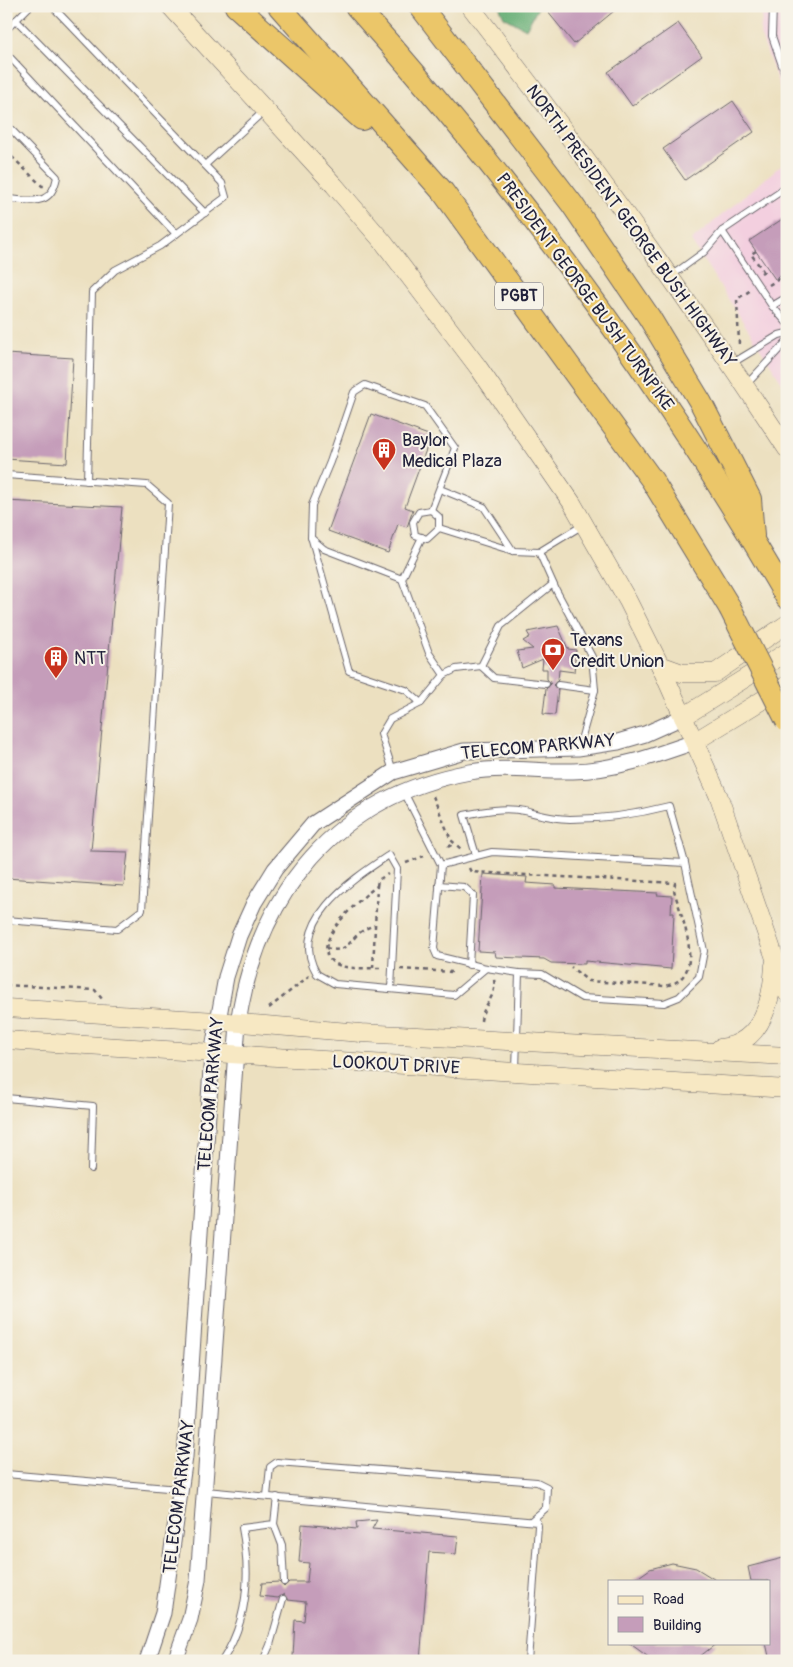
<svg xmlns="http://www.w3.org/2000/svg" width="793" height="1667" font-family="Pangolin,sans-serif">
<rect width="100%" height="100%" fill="#f7f3e8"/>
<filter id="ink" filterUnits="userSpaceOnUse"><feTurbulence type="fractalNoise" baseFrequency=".02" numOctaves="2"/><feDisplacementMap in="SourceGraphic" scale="10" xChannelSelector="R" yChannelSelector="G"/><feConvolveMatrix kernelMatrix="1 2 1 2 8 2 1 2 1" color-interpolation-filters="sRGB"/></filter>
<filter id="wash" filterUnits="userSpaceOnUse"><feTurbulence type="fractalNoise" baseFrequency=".0096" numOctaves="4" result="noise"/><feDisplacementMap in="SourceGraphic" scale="20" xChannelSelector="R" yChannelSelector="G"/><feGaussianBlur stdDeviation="1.12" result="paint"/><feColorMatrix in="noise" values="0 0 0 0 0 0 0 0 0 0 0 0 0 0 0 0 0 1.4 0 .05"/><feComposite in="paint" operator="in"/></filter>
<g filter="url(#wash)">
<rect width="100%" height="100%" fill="#ece0c0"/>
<g fill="#f3cfdf">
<path d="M763,6H787V106L760,34Z"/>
<path d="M787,160V390L691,241Z"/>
</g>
<path fill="#66ae74" stroke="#446858" d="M499,6H539L526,29L504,17Z"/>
<g id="blocks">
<g fill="#c59dba">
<path d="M543,6H620L574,44Z"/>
<path d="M678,23L702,56L632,106L608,72Z"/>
<path d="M733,101L754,132L685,180L663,149Z"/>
<path d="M787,216V272L775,279L749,241Z"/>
<path d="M6,354L73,358L67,463L6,459Z"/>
<path d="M371,414L431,436L405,507L413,510L407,527L398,524L388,553L328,531Z"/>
<path d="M6,501L122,507L91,851L128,852L124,886L6,878Z"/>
<path d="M558,626L568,649L576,650L574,672L559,670L558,680L553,685L558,690L555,715L543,714L546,689L551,684L547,679V669H542L543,659L522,668L517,651L533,649L523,641L530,637L527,632Z"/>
<path d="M483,874L527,877L526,883L555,885V888L658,893L657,895L672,896L671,913H674L671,969L585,961V964L551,963L544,959L496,957L495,952L478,951Z"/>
<path d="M377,1520L372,1529L458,1536L456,1554L429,1552L420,1661H342L293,1657L295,1620L304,1621L306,1602L288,1600L284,1594L278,1598L260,1596L262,1583L279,1582L284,1587L289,1582H307L309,1563L299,1562L302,1524L357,1529L356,1522Z"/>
<path d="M787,1557V1661H770L766,1643H769V1581H751L748,1567Z"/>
<path d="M672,1563L696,1568L717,1581H633L650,1569Z"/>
<path d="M629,1643H717L694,1661H654Z"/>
</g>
</g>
</g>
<g filter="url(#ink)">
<use href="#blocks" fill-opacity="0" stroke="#69646a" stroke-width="1"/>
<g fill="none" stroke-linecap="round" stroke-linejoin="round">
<defs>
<g id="service">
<path d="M52,6L222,183L226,197L160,246L115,270L92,292L87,481"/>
<path d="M773,6L772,36L787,80"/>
<path d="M16,20L205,213"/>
<path d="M6,30L30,6"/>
<path d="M6,53L176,234"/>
<path d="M6,124L57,177C51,208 32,200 6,199"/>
<path d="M205,165L264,111"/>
<path d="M722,231L772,306L787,323"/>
<path d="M671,276L704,252L722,231L780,192L787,184"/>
<path d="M772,306L787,297"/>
<path d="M731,364L779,335L787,333"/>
<path d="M746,385L787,341"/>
<path d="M6,475L147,485L168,503L142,910L117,929L6,920"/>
<path d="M440,489L484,507L513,551"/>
<path d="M439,528L427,539L415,535L413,522L419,512L431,510L439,517V528L513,551L539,552L556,590L592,657L595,690L579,747"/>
<path d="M422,537L402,579L324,549L311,538L312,505L330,462L354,392L365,385L425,406L455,448L431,510"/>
<path d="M312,540L349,671L406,690L421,703"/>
<path d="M539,552L583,525"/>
<path d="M402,579L429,653L444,675"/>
<path d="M481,666L494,678L546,684"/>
<path d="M558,685L595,690"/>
<path d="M393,771L381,734L390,719L421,703L444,675L456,669L481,666L501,626L553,584"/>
<path d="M404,792L441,865L434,949L437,956L486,968L519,973L516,1070"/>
<path d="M476,855L464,815C484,811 504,807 525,811C540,815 554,819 570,819C603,819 638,814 669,806L685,863"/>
<path d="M441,865L492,852L685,863L704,951L699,977L679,997L664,1003L582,998L542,974L519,973"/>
<path d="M439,885L464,887L473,895L469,965"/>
<path d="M391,989L397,869L389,855C353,879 286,922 317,974L335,984L454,995L486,968"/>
<path d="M6,1098L93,1106L91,1169"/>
<path d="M6,1474L179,1489"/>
<path d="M206,1491L537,1522L538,1526L528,1661"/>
<path d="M267,1496L270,1467L277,1462L537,1482L547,1487L546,1508L532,1520"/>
<path d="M274,1524L282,1545L284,1582"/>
<path d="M222,1661C248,1621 251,1574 242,1528L274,1524L277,1497"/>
<path d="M263,1661L270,1645L283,1599"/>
</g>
<g id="tertiary">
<path d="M147,1661L163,1613L185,1457L212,1054L226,977L239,936L254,903L275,869L313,824L393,772L464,751L578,748L618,742L645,734L683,717"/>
<path d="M175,1661L190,1619L198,1580L238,1023C258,892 337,796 470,772C504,766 539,772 573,771C615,770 654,756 694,742"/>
</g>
<g id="secondary">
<path d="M170,6L334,185L384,243L478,367L572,503L628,601L660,665L719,797L787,993"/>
<path d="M470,6C581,149 687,297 787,449"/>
<path d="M660,665L682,673H715L787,624"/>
<path d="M683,717L787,652"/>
<path d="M694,742L787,685"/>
<path d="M6,1008L216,1021L361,1033L787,1056"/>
<path d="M6,1040L787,1089"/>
<path d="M720,1048C762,1044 772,1001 774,965"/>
</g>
<g id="motorway">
<path d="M236,6L362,119"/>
<path d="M279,6L443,192L652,480L730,608"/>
<path d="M356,6C520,189 664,386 787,598"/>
<path d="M420,6L572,204L649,317L701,403L750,499L753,536"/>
</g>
</defs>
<use href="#service" stroke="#69646a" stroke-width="8"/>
<use href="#tertiary" stroke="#69646a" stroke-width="17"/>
<use href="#secondary" stroke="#69646a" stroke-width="19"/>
<use href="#motorway" stroke="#69646a" stroke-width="24"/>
<g stroke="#69646a" stroke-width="2.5" stroke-dasharray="4 4" stroke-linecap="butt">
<path d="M6,151L42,186H46"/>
<path d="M756,251L751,254L763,271"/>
<path d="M761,273L768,269"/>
<path d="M769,285L787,274"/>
<path d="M739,344L737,299L751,290"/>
<path d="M433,796L451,840L462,850"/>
<path d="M448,847L455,843"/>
<path d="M406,863L424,856"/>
<path d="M469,868L471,872L675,883L674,890C681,917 709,978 665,986L588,981L571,967"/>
<path d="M377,886L378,880L388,874"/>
<path d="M326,948C343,953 347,946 357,935C362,930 369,927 375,925"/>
<path d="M373,968L377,886C363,896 303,947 336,964C348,970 370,968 383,968"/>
<path d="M400,969L453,972"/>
<path d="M6,985L95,990L102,999"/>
<path d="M269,1008L309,976"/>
<path d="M481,1021C483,1003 497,998 494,979"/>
</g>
<use href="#service" stroke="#fff" stroke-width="6"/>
<use href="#tertiary" stroke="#fff" stroke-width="15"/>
<use href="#secondary" stroke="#f7e8c3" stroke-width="18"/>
<use href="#motorway" stroke="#ebc669" stroke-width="22"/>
<defs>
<path id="motorway-bridge" d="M730,608L787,721"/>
</defs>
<use href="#motorway-bridge" stroke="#69646a" stroke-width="24" stroke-linecap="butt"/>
<use href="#motorway-bridge" stroke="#ebc669" stroke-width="22"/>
</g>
</g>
<defs>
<symbol id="building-pin" viewBox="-11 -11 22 30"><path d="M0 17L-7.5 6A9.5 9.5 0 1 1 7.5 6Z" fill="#c8321e" stroke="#f7f3e8"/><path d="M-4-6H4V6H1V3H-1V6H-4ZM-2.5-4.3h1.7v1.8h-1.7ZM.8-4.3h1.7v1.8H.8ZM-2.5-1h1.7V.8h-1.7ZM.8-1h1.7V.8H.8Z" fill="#fff"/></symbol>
<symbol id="bank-pin" viewBox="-11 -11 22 30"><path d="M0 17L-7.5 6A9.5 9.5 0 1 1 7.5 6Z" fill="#c8321e" stroke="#f7f3e8"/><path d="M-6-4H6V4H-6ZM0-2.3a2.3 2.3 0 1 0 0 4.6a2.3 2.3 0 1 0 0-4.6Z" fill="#fff"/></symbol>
</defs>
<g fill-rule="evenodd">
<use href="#building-pin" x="370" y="436" width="28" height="38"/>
<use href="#bank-pin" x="539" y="636" width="28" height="38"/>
<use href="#building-pin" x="42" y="644" width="28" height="38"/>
</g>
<g text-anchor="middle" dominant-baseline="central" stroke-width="4" stroke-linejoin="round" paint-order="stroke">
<rect fill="#f7f3e8" stroke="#62616f" stroke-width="1" x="495" y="282.5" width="48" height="27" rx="4"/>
<g font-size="16" font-weight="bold" fill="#22223b">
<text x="519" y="296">PGBT</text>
</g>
<g font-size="18" fill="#22223b" stroke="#f7f3e8">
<text transform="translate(631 226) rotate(54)">NORTH PRESIDENT GEORGE BUSH HIGHWAY</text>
<text transform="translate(585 292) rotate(54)">PRESIDENT GEORGE BUSH TURNPIKE</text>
<text transform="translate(538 747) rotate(-5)">TELECOM PARKWAY</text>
<text transform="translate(396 1065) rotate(3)">LOOKOUT DRIVE</text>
<text transform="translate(211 1094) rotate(-85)">TELECOM PARKWAY</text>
<text transform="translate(179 1497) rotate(-83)">TELECOM PARKWAY</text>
</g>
<g font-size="18" fill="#22223b" stroke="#f7f3e8" text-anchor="start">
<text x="402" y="440">Baylor<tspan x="402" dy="21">Medical Plaza</tspan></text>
<text x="570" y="640">Texans<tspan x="570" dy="21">Credit Union</tspan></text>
<text x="74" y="658">NTT</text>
</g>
</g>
<rect width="793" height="1667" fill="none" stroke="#f7f3e8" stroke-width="25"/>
<rect x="608" y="1580" width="162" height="65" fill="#f7f3e8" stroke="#a29fa3"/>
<rect x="618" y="1596" width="25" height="8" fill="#f7e8c3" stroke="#a29fa3"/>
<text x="653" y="1604" font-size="15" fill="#22223b">Road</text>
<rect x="618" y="1617" width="25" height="15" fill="#c59dba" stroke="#a29fa3"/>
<text x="653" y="1630" font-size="15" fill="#22223b">Building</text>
</svg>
